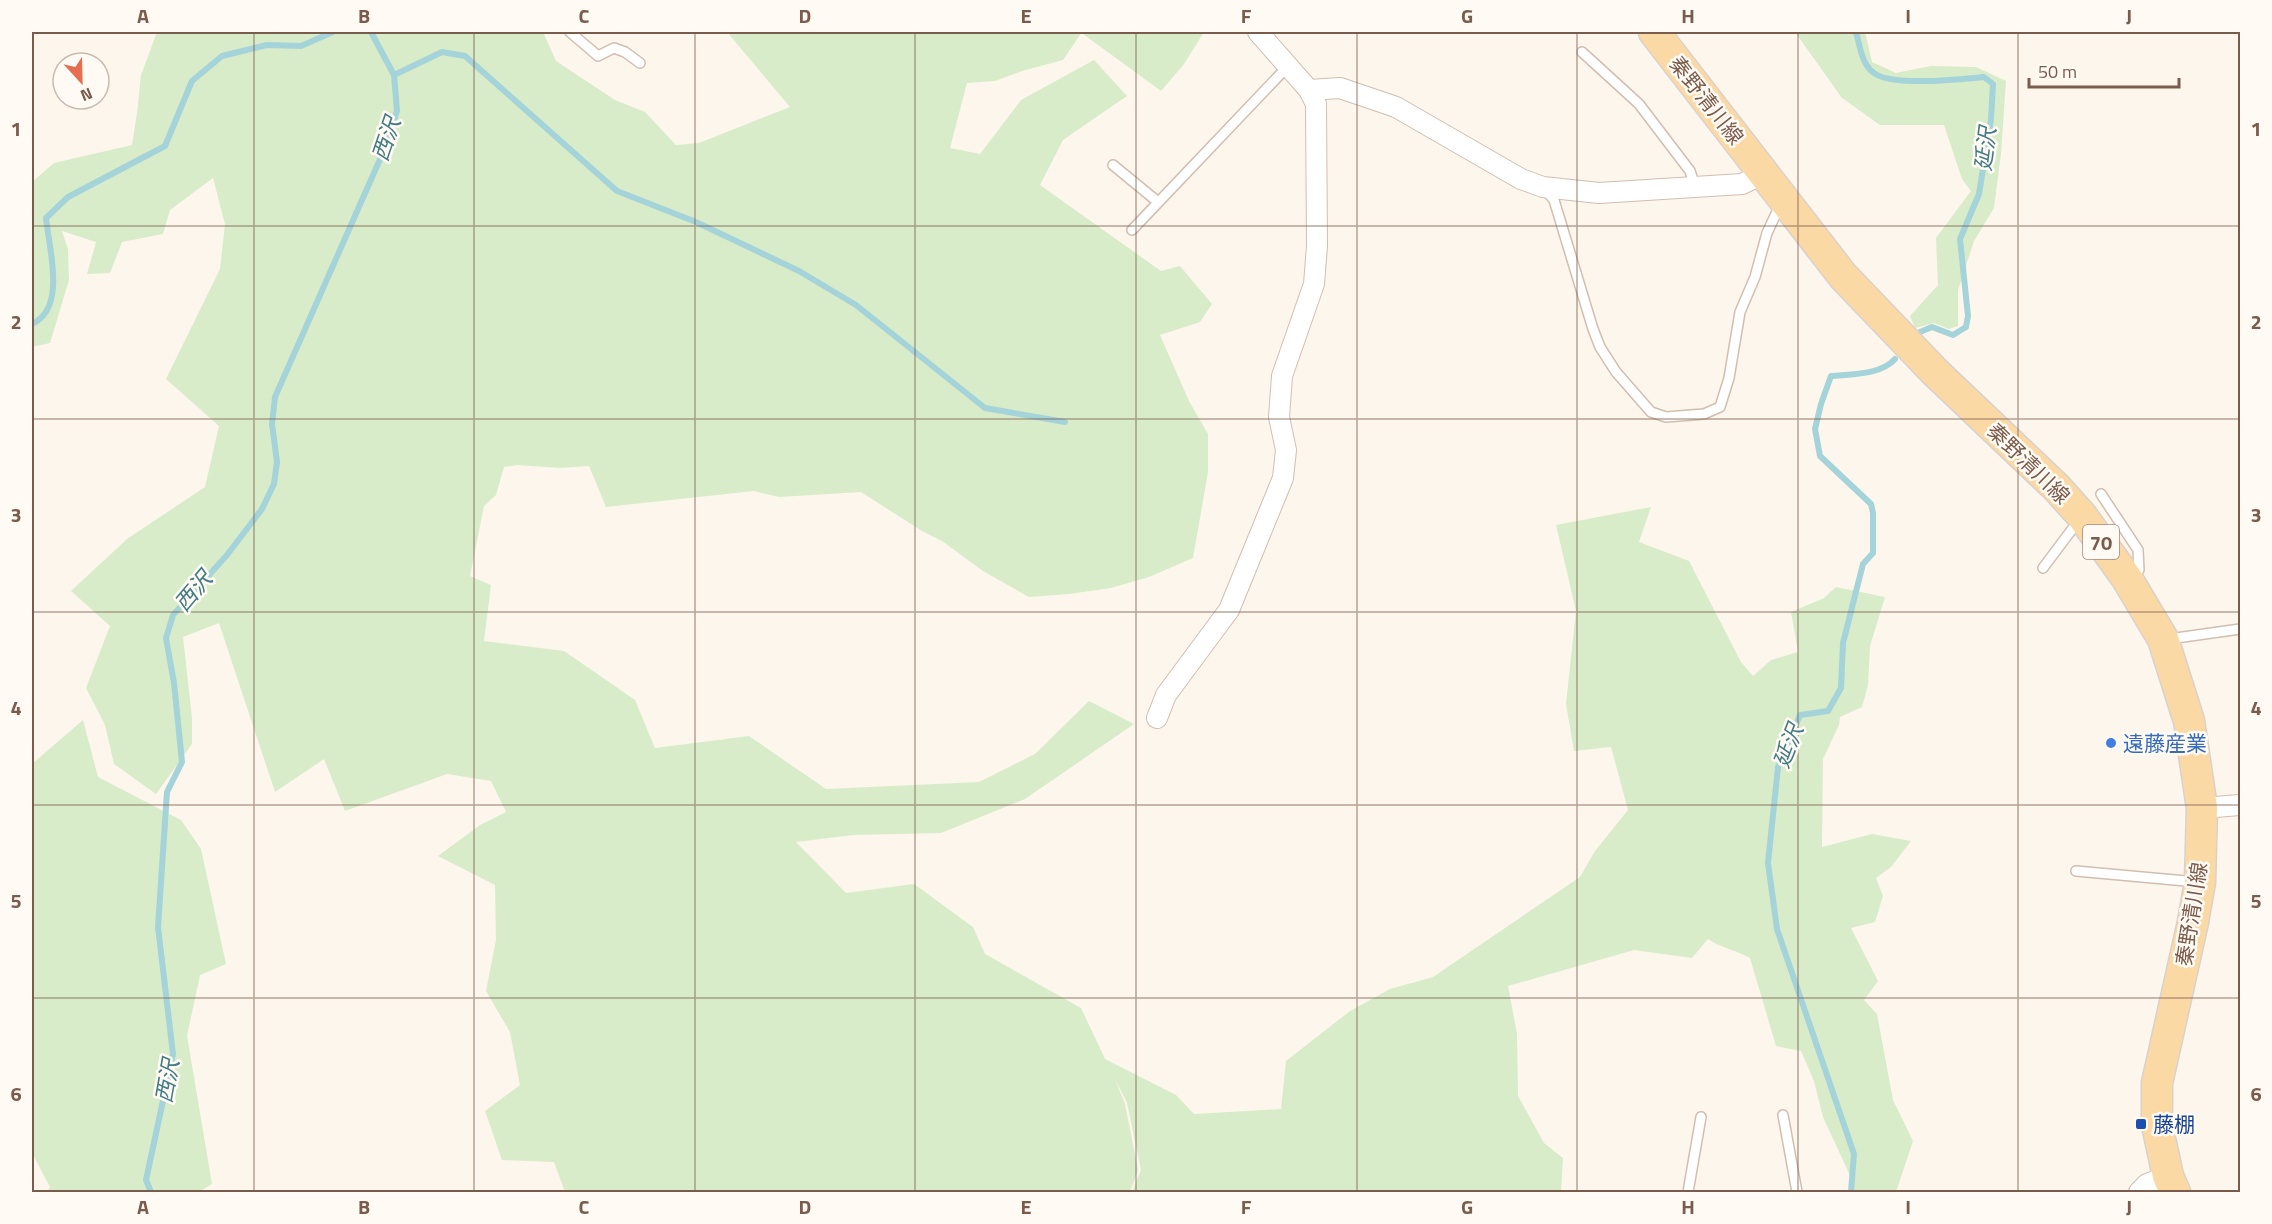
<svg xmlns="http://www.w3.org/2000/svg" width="2272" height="1224" font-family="'Titillium Web','Noto Sans JP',sans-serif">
<rect width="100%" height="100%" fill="#fdf6ec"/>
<g fill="#d8ecc9">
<path d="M157,32H543L556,61L615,100L645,112L676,145L699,143L790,107L727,32H1082L1063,60L1022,71L995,81L967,83L950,148L980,154L1021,100L1094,60L1127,96L1063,140L1040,185L1161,271L1180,266L1212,304L1200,322L1160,335L1189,401L1208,434V472L1193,558L1149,577L1111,588L1069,594L1029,597L983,571L942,541L922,531L861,492L779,497L754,491L606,507L589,466L560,468L517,465L504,467L496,495L484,506L470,576L491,585L484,641L564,651L635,700L655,748L749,736L826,789L979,782L1035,754L1089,701L1134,724L1025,799L941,833L853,835L796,842L846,893L914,884L973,927L985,954L1081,1008L1105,1059L1176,1095L1194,1114L1281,1109L1286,1061L1350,1011L1390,989L1433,977L1580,877L1595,851L1628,810L1611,747L1574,751L1566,704L1576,611L1556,525L1651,507L1639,542L1689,561L1741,662L1753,676L1771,660L1798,652L1791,612L1824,598L1836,587L1885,597L1870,646L1868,685L1862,707L1840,717L1839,725L1823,759L1822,847L1872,834L1911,841L1891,867L1876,878L1883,896L1875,922L1851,928L1878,981L1864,1000L1877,1014L1893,1100L1913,1141L1896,1192H1851L1853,1182L1823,1117L1814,1081L1801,1051L1776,1046L1750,958C1736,950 1721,948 1708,939L1692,958L1634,950L1508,986L1517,1034L1518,1096L1544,1143L1563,1158L1561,1192H1132L1141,1170L1127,1103L1115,1079L1125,1104L1138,1170L1130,1192H565L554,1162L502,1160L485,1111L520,1085L510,1032L486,991L496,940L495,885L438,856L480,825L506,812L491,781L447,774L345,811L324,759L275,792L219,623L183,637L192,718V744L156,794L114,764L105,725L86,688L110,626L71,591L127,539L205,487L219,426L166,379L220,269L225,224L213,178L170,210L163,234L122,242L110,273L87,274L96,242L62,231L68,249L69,280L50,343L32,347V182L54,163L132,145L137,113L141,75Z"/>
<path d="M1083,32H1204L1184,64L1161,91L1083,34Z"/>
<path d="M1795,32H1865L1872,62L1896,73L1931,66L1976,67L2006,81L2001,154L1994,208L1974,241L1958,290V326L1949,329L1934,323L1915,328L1910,316L1938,285L1936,238L1971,191L1962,179L1944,125H1880L1842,98Z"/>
<path d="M83,720L98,777L181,820L201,849L226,964L200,975L187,1036L212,1184L199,1192H47L50,1187L32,1153V764Z"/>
</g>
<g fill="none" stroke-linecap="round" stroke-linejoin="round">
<g stroke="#a5d3da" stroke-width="6">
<path d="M1856,32C1860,45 1861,64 1874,73C1891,87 1961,79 1984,77L1993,84L1991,119L1979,194L1960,239L1968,316L1966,327L1953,335L1932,327L1920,332"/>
<path d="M394,75L442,52L465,56L617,191L696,222L799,271L856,305L985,408L1065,422"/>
<path d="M32,324C67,308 49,249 46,218L68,197L165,146L192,81L222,56L267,45L301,46L333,32"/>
<path d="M151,1192L146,1180L173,1054L158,927L167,792L182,762L174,683L166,638L173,615L227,555L262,509L274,484L277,462L272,424L275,397L385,148L397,111L394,75L371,32"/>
<path d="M1851,1192L1854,1154L1777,929L1768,863L1778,767L1800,715L1828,711L1841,688L1843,643L1863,564L1873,553V513L1871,504L1820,456L1815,429L1821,404L1831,376C1851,374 1881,375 1895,359"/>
</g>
<defs>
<g id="lane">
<path d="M570,32L598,56L614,48L625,52L640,63"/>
<path d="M1582,52L1639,104L1690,171L1695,186"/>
<path d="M1113,165L1158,202"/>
<path d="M1544,188L1554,200L1593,329L1600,347L1616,372L1651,412L1666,417L1704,414L1720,407L1729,378L1740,312L1755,277L1767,233L1781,203"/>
<path d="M1132,230L1289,65"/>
<path d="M2101,494L2138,550L2139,570L2129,576"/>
<path d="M2043,568L2079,520"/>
<path d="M2169,639L2240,629"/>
<path d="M2076,871L2197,882"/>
<path d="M1783,1115L1797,1192"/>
<path d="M1688,1192L1701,1117"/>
</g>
<g id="street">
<path d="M1309,90L1340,88L1396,107L1521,179L1543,187L1599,193L1742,184L1765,173"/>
<path d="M1157,718L1166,695L1229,610L1283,478L1286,450L1279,417L1282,376L1314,284L1317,246L1316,104L1309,90L1258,32"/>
<path d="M2202,808L2240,805"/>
<path d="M2139,1192L2147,1184L2168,1176"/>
</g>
<path id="primary" d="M1654,32L1843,276L1935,372L2057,488L2082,516L2126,577L2163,639L2189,721L2202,808L2200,882L2193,922L2157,1083V1125L2168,1176L2175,1192"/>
</defs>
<use href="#lane" stroke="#d1beb0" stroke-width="12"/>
<use href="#street" stroke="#d1beb0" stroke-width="22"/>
<use href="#primary" stroke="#dad1cd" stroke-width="33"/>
<use href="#lane" stroke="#fff" stroke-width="9"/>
<use href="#street" stroke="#fff" stroke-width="20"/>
<use href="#primary" stroke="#fbd9a5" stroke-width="30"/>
</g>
<path fill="none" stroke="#7a5c4d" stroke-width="1.5" stroke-opacity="0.55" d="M254,32V1192M474,32V1192M695,32V1192M915,32V1192M1136,32V1192M1357,32V1192M1577,32V1192M1798,32V1192M2018,32V1192M32,226H2240M32,419H2240M32,612H2240M32,805H2240M32,998H2240"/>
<circle fill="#3f7fe0" stroke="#fffaf3" stroke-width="2" cx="2111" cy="743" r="6"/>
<rect fill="#1a4fb4" stroke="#fffaf3" stroke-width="2" x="2135" y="1118" width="12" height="12" rx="3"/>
<g text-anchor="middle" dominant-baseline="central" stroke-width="5" stroke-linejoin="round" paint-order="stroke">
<rect fill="#fffaf3" stroke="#a28b7f" stroke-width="1.5" x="2083" y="525" width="36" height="34" rx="4.5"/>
<g font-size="20" font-weight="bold" fill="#7a5c4d">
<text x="2101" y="542">70</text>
</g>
<g font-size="21" fill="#7a5c4d" stroke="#fffaf3">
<text transform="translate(1707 100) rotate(52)">秦野清川線</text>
<text transform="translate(2029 463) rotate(44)">秦野清川線</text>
<text transform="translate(2191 914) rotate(-81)">秦野清川線</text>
</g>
<g font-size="21" fill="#366cbe" stroke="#fffaf3" text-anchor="start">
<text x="2123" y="743">遠藤産業</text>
</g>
<g font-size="21" fill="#164399" stroke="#fffaf3" text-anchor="start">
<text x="2153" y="1124">藤棚</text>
</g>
<g font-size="22" font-style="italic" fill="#437c86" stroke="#fffaf3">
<text transform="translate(386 139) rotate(-71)">西沢</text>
<text transform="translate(1985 149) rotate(-83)">延沢</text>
<text transform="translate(193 591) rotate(-50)">西沢</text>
<text transform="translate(1788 746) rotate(-69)">延沢</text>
<text transform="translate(167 1081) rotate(-80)">西沢</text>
</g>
</g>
<rect width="2272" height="1224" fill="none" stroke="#fffaf3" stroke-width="66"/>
<g transform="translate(81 81) rotate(158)"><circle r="28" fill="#fffaf3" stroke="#cabbb1" stroke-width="1.5"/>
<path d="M0-4.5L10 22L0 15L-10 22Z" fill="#e76f51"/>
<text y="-9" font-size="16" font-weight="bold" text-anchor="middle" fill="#7a5c4d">N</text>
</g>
<path d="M2029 78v9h150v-9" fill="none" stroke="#7a5c4d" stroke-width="3"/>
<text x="2038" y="78" font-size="18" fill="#7a5c4d" stroke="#fffaf3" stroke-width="4.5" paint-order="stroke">50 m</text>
<rect x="33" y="33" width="2206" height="1158" fill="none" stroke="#7a5c4d" stroke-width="2"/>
<g font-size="20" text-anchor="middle" font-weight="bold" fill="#7a5c4d">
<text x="143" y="23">A</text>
<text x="364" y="23">B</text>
<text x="584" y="23">C</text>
<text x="805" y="23">D</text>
<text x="1026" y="23">E</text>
<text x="1246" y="23">F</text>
<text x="1467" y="23">G</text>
<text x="1688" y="23">H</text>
<text x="1908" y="23">I</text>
<text x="2129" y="23">J</text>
<text x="16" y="136">1</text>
<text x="2256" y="136">1</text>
<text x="16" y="329">2</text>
<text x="2256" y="329">2</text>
<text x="16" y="522">3</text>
<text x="2256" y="522">3</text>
<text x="16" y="715">4</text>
<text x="2256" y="715">4</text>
<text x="16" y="908">5</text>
<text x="2256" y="908">5</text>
<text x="16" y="1101">6</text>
<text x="2256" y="1101">6</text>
<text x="143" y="1214">A</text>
<text x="364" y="1214">B</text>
<text x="584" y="1214">C</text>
<text x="805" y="1214">D</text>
<text x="1026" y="1214">E</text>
<text x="1246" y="1214">F</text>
<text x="1467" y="1214">G</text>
<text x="1688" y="1214">H</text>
<text x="1908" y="1214">I</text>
<text x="2129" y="1214">J</text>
</g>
</svg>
